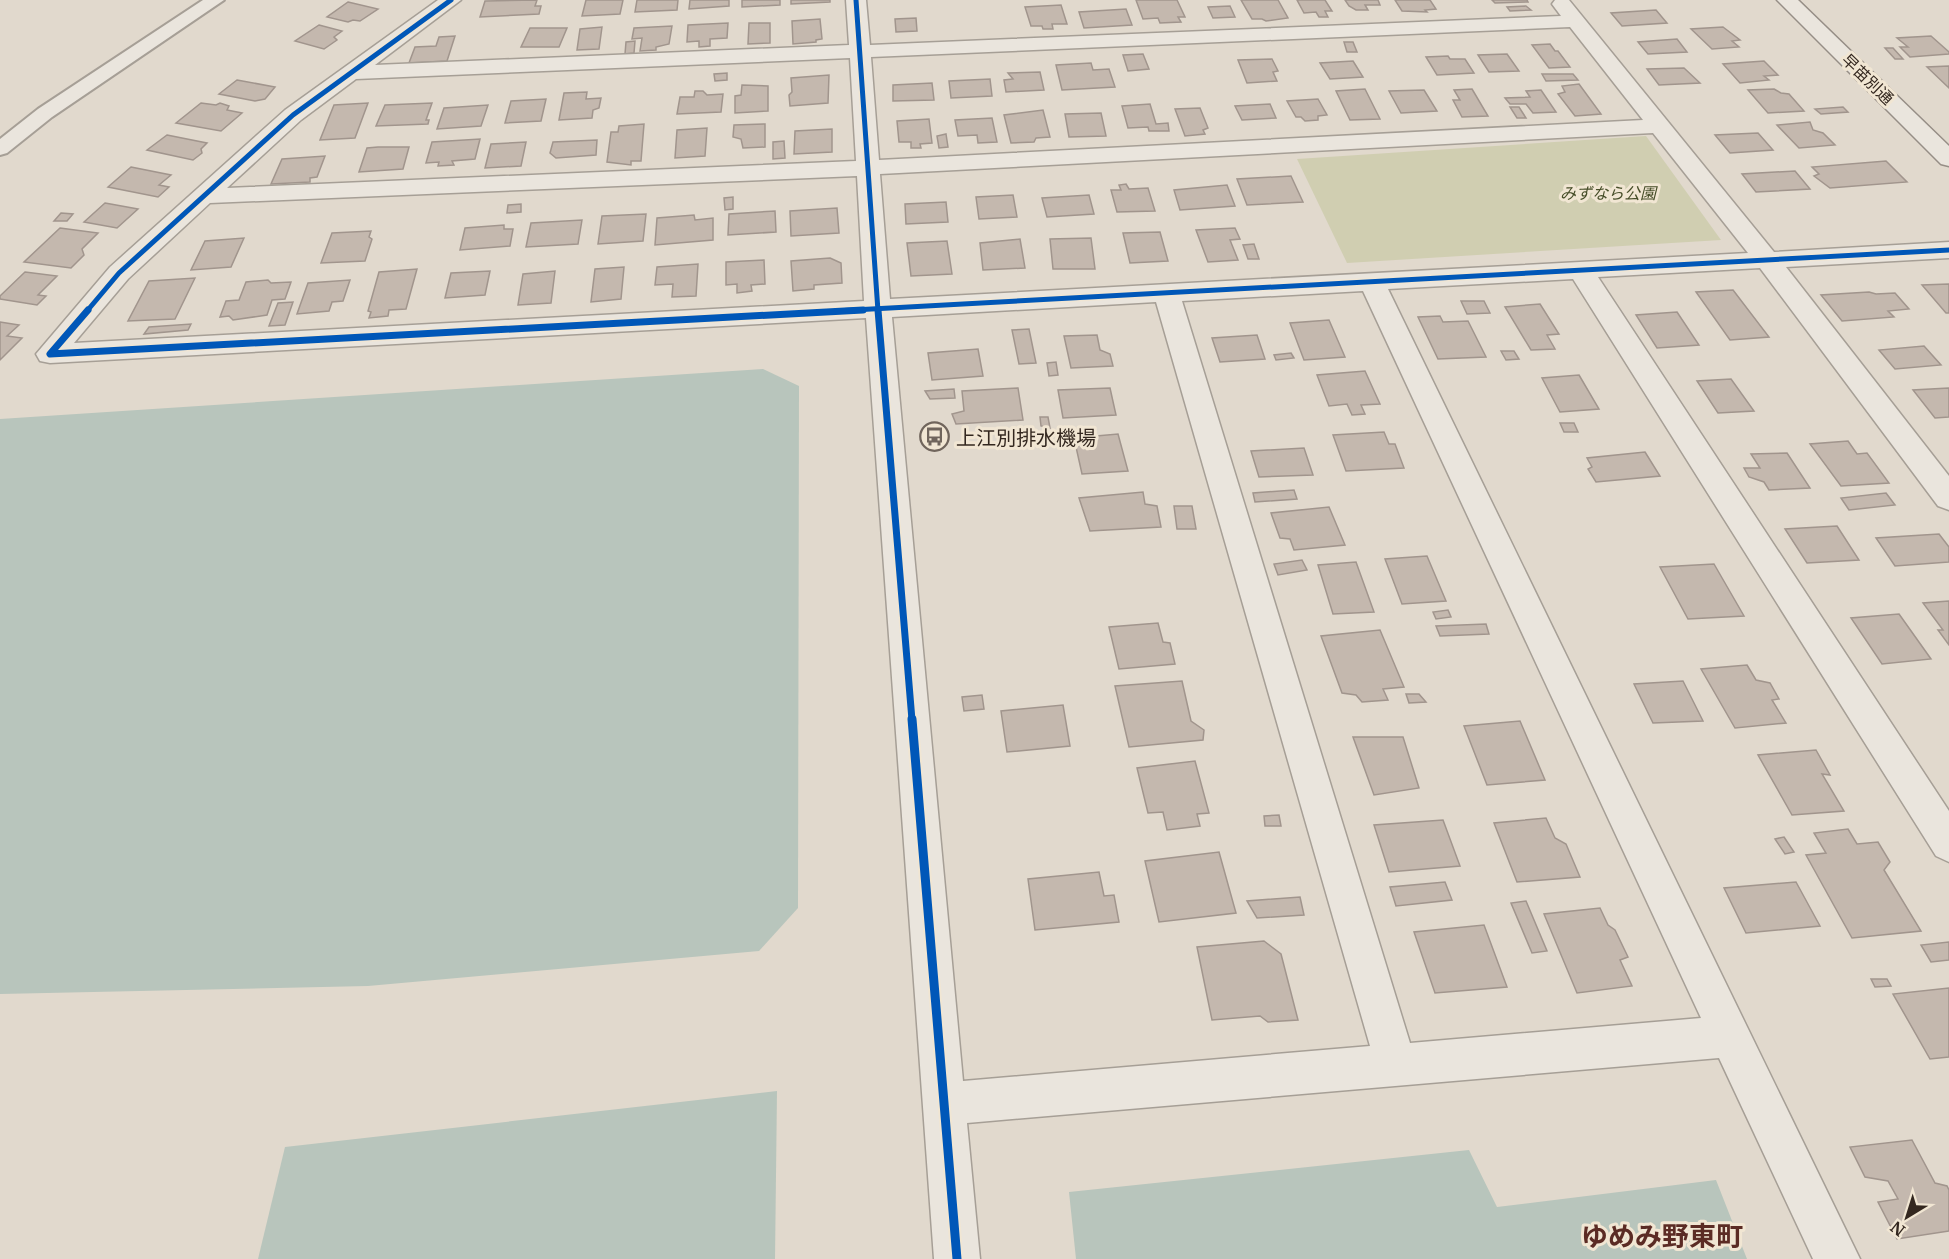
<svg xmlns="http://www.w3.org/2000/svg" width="1949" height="1259" font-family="Merriweather,'Noto Sans JP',serif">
<rect width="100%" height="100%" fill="#e1d9cd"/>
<path fill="#d0ceb1" d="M1646,136L1721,240L1347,263L1297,159Z"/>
<g fill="#b8c5bc">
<path d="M763,369L799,386L798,908L759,951L368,986L0,994V419Z"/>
<path d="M777,1091L775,1259H258L285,1147Z"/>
<path d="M1469,1150L1497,1207L1716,1180L1747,1259H1076L1069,1192Z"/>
</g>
<g fill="#c4b8ae" stroke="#a1958d" stroke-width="1.5">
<path d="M537,0L535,6H541L539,14L480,17L485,1Z"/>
<path d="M586,0H623L620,14L582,16Z"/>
<path d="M637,0H678L677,10L635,12Z"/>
<path d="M690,0H729V6L689,9Z"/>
<path d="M742,0H780V5L742,7Z"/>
<path d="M791,0H830V2L791,4Z"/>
<path d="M1136,0H1177L1185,17H1178L1181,22L1160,23L1158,18L1143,19Z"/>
<path d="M1241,0H1278L1288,18L1266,21L1262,19H1252Z"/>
<path d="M1297,0H1325L1332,11H1325L1328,17H1319L1316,12L1304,13Z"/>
<path d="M1345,0H1378L1380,5H1365L1368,10H1356L1349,6Z"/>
<path d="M1395,0H1430L1436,9L1425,10L1427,12L1402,11Z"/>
<path d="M1492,0H1527L1528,2L1495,3Z"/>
<path d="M348,2L378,9L360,21L353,20L348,22L327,17Z"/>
<path d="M1061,5L1067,24H1052L1053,29H1043L1042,26H1031L1025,7Z"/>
<path d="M1230,6L1235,17L1213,18L1208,7Z"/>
<path d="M1526,6L1531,10L1510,11L1507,7Z"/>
<path d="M1126,9L1132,25L1084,28L1079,12Z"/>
<path d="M1656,10L1667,23L1622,26L1611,13Z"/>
<path d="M916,18L917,31L896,32L895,19Z"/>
<path d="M820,19L822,39L816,40V42L793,44L792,21Z"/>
<path d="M728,23L727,38L710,39V46L699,47V41L687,42L688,25Z"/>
<path d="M749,23H770V43L748,44Z"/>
<path d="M319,25L342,31L334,37L337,40L324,49L295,41Z"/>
<path d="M672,26L669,44L656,47V50L640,51L642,38L632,39L634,28Z"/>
<path d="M602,27L599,49L577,50L580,29Z"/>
<path d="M1723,27L1740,40L1732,41L1739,47L1712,49L1691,29Z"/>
<path d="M530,28H567L559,47H521Z"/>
<path d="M455,36L447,61L409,63L415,47L436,46L439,37Z"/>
<path d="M1931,36L1949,52V54L1910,57L1900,47H1908L1897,38Z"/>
<path d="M1677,39L1687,52L1648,54L1638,42Z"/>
<path d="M635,41L634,53L625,54L626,42Z"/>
<path d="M1344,42H1353L1357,52H1347Z"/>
<path d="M1550,44L1555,51H1558L1570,67L1549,68L1532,45Z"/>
<path d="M1885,48H1893L1903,59H1895Z"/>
<path d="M1143,54L1149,69L1128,71L1123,55Z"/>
<path d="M1507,54L1519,71L1489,72L1478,55Z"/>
<path d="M1448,56L1450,59H1465L1474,73L1437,75L1426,57Z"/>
<path d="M1272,59L1278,71L1273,72L1277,81L1247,83L1238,60Z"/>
<path d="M1353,61L1363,77L1330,79L1320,63Z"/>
<path d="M1764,61L1778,75L1764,76L1769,80L1740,83L1723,64Z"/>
<path d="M1091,63L1093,70L1109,69L1115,87L1062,90L1056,65Z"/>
<path d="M1949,66V88L1927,67Z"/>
<path d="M1684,68L1700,83L1659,85L1647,69Z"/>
<path d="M1040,72L1044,90L1006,92L1004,80L1013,79L1008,73Z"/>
<path d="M727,73V80L715,81L714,74Z"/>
<path d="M1542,74H1573L1578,80L1546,81Z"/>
<path d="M829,75L828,103L790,106L789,95L792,92L791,78Z"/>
<path d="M990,79L992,96L951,98L949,81Z"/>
<path d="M237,80L275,87L265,99L255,101L219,94Z"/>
<path d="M932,83L934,100L893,101V85Z"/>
<path d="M1579,84L1601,114L1575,116L1558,94L1565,92L1562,86Z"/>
<path d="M742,85L768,86V111L735,113V96L741,95Z"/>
<path d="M1365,89L1380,119L1350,120L1336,91Z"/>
<path d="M1472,89L1488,116L1462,117L1453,100H1460L1454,90Z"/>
<path d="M1774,89L1781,93L1789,94L1804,111L1768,113L1748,90Z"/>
<path d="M1424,90L1437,111L1401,113L1389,91Z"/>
<path d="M1541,90L1556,112L1533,113L1526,104H1510L1505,98L1530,97L1526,91Z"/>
<path d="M695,91H703L707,95L723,94L721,112L677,114L680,97H694Z"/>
<path d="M587,92L586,99L601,98L599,108L593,110L592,118L559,120L564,93Z"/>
<path d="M546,99L541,121L505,123L511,101Z"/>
<path d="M1318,99L1327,115L1318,116V120L1305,121L1301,117H1296L1287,101Z"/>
<path d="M201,103L216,105L220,103L229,106L227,110L242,113L221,131L176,123Z"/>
<path d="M368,103L355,138L320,140L334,105Z"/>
<path d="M432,103L426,120H429L428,124L376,126L385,105Z"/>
<path d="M1150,104L1156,124L1168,123L1169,131H1149L1148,127L1128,128L1122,106Z"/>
<path d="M1270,104L1276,118L1242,120L1235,106Z"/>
<path d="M488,105L481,126L437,129L444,108Z"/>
<path d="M1510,107H1519L1526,118H1517Z"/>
<path d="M1843,107L1848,112L1821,114L1815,109Z"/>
<path d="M1200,108L1208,128L1203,130L1205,134L1185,136L1175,109Z"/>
<path d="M1043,110L1050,137L1036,138L1034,142L1011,143L1004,115Z"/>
<path d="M1101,113L1106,136L1069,137L1065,114Z"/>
<path d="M992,118L997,142L978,143L977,135L958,136L955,120Z"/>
<path d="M929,119L932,143L920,144L921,148H911V142H899L897,121Z"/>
<path d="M1810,122L1813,130L1823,133L1835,145L1799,148L1777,125Z"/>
<path d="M644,124L641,161H631V165L607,162L611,132H618L619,126Z"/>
<path d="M765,124V147L743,148L741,139L733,137L734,125Z"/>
<path d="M707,128L705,156L675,158L677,130Z"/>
<path d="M832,129V152L794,154L795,131Z"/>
<path d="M1758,133L1773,150L1730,153L1715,135Z"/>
<path d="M946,134L948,147L939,148L937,136Z"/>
<path d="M167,135L207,143L201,149L202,153L193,160L147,150Z"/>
<path d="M480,139L475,159L452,161L454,165L438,166L439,162L426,163L432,142Z"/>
<path d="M597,140L596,155L556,158L550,153L553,142Z"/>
<path d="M784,141L785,158L773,159V142Z"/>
<path d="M526,142L521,166L485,168L491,144Z"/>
<path d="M378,147H409L403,169L359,172L367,148Z"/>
<path d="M325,156L317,177L310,178V182L271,184L282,159Z"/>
<path d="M1886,161L1907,182L1830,188L1814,176L1819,174L1812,167Z"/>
<path d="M131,167L171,175L159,185L169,187L158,197L108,187Z"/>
<path d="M1795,171L1810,189L1756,192L1742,174Z"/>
<path d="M1291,176L1303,202L1247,205L1237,179Z"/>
<path d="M1126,184L1129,189L1148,188L1155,211L1117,212L1111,190H1121L1119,185Z"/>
<path d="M1227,185L1235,206L1180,210L1174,190Z"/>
<path d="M1013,195L1017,217L979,219L976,197Z"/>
<path d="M1089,195L1094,214L1047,217L1042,198Z"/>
<path d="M733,197V209L725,210L724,198Z"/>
<path d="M946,202L948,222L906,224L905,204Z"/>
<path d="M105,203L138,209L117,228L84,222Z"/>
<path d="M521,204V212L507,213L508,205Z"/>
<path d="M837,208L839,233L791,236L790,211Z"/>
<path d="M775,211L776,232L728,235L729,214Z"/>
<path d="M61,213L73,214L67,221H54Z"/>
<path d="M646,214L643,241L598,244L602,216Z"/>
<path d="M694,215L695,220L713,218V240L655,245L657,218Z"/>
<path d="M582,220L578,244L526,247L531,223Z"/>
<path d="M504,225V229H513L510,246L460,250L465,228Z"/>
<path d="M60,228L98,233L82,249L84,255L71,268L24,262Z"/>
<path d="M1235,228L1240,239L1230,240L1238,260L1208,262L1196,230Z"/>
<path d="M371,231L369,237L372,239L365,261L321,263L332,233Z"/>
<path d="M1160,232L1168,261L1130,263L1123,233Z"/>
<path d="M244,238L231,267L191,270L205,241Z"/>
<path d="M1091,238L1095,269H1053L1050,239Z"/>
<path d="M1020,239L1025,268L983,270L980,243Z"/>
<path d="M947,241L952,274L911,276L907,243Z"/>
<path d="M1254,244L1259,259H1248L1243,245Z"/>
<path d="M830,258L841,263L842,283L814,285V289L793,291L791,261Z"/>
<path d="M764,260L765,284L751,285L752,291L737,293V284L726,285V262Z"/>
<path d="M698,264L696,296L672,297L673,284L655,285L657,267Z"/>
<path d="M624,267L621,299L591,302L595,269Z"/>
<path d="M417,269L406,309L389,310L388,316L369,318L371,312L368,311L379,272Z"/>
<path d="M490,271L485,295L445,298L451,273Z"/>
<path d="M555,271L551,303L518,305L523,274Z"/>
<path d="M25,272L57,276L38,295L46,296L37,305L0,299V296Z"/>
<path d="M195,278L175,319L128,321L149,281Z"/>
<path d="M268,280L271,283L291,282L285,299L272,300L267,315L233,320L229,316L220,317L226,301L239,300L246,282Z"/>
<path d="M350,280L343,301L332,302L329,311L297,314L308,283Z"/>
<path d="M1949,284V313H1946L1922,285Z"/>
<path d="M1733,290L1769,337L1730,340L1696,292Z"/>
<path d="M1869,292L1876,294L1895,293L1909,309L1888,311L1894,317L1842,321L1821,295Z"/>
<path d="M1461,301H1484L1490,313L1467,314Z"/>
<path d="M293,302L285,325L269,326L278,303Z"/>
<path d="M1540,304L1559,334L1547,335L1555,349L1531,350L1505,307Z"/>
<path d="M1677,312L1699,345L1657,348L1636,315Z"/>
<path d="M1440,316L1443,322L1468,321L1486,357L1438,359L1418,317Z"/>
<path d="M1329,320L1345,357L1304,360L1290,323Z"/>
<path d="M0,322L19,325L7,336L22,338L0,360Z"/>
<path d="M191,324L188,330L144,334L149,327Z"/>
<path d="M1029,329L1036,363L1019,364L1012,330Z"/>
<path d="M1097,335L1100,350L1110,354L1113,366L1071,368L1064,336Z"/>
<path d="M1257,335L1265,359L1220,362L1212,338Z"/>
<path d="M1924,346L1941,365L1895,369L1879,350Z"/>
<path d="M978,349L983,376L932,380L928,353Z"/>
<path d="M1501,351H1514L1519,359L1506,360Z"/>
<path d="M1291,353L1294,358L1276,360L1274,355Z"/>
<path d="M1056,362L1058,375L1049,376L1047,363Z"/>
<path d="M1365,371L1380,404L1361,405L1365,414L1352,415L1347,404L1329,406L1317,375Z"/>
<path d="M1579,375L1599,409L1560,412L1542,378Z"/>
<path d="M1731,379L1754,411L1718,413L1697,381Z"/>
<path d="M1018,388L1023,420L956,424L952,414L964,411L962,391Z"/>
<path d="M1110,388L1116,415L1063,418L1058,390Z"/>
<path d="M1949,388V417L1935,418L1913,390Z"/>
<path d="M954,389L955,398L930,399L925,391Z"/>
<path d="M1040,417H1048L1050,428L1041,426Z"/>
<path d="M1560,423H1574L1578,432H1564Z"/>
<path d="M1384,432L1389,444H1395L1404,468L1346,471L1333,435Z"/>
<path d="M1118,434L1128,471L1082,474L1074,438Z"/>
<path d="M1848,441L1857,454L1867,453L1889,483L1841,486L1810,444Z"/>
<path d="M1304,448L1313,475L1259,477L1251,451Z"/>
<path d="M1645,452L1660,476L1596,482L1588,469L1592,467L1587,458Z"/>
<path d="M1787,453L1810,488L1769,490L1764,482L1749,477L1744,468H1760L1751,454Z"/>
<path d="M1294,490L1297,499L1255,502L1253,493Z"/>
<path d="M1143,492L1145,504L1157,506L1161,527L1090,531L1079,498Z"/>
<path d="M1886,493L1895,505L1849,510L1841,498Z"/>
<path d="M1174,506H1192L1196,529H1177Z"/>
<path d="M1329,507L1345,545L1294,550L1290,539L1280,538L1271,513Z"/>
<path d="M1837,526L1859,560L1807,563L1785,529Z"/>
<path d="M1939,534L1949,547V562L1895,566L1876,538Z"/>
<path d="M1427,556L1446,601L1402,604L1385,559Z"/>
<path d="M1302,560L1307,570L1278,575L1274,564Z"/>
<path d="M1356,562L1374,612L1333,614L1318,565Z"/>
<path d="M1714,564L1744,616L1688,619L1660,567Z"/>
<path d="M1949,601V645L1938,630H1943L1923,603Z"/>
<path d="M1448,610L1451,617L1436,619L1433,612Z"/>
<path d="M1899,614L1931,659L1882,664L1851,618Z"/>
<path d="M1158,623L1163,642L1170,643L1175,664L1119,669L1109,627Z"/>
<path d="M1486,624L1489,634L1440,636L1436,626Z"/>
<path d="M1380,630L1404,687L1383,689L1388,700L1362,702L1356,695L1342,693L1321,636Z"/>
<path d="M1747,665L1756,680L1770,683L1779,699L1772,700L1786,723L1735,728L1701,669Z"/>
<path d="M1182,681L1191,721L1204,730L1203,740L1129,747L1115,686Z"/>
<path d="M1683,681L1703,721L1653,723L1634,684Z"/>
<path d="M1406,694H1419L1426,702L1409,703Z"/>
<path d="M982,695L984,709L964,711L962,697Z"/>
<path d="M1063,705L1070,746L1007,752L1001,711Z"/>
<path d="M1520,721L1545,780L1487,785L1464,726Z"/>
<path d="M1353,737H1403L1419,788L1374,795Z"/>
<path d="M1816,750L1830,775L1822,774L1844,811L1792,815L1758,755Z"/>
<path d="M1195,761L1209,813L1197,814L1200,826L1167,830L1163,812L1148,813L1137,768Z"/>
<path d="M1279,815L1281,826H1265L1264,816Z"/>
<path d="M1546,818L1555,838L1566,844L1580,877L1517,882L1494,823Z"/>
<path d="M1443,820L1460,866L1389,872L1374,825Z"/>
<path d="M1848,829L1857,844L1878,842L1890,862L1884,870L1921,931L1852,938L1806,855L1826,853L1814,833Z"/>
<path d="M1784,837L1794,852L1785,854L1775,839Z"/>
<path d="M1219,852L1236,913L1159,922L1145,861Z"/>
<path d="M1099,872L1104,896L1114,895L1119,922L1035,930L1028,879Z"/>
<path d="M1445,882L1452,900L1396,906L1390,887Z"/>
<path d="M1796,882L1820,926L1746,933L1724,888Z"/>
<path d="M1300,897L1304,915L1257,918L1247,901Z"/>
<path d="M1526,901L1547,951L1532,953L1511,903Z"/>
<path d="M1600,908L1608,925L1615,930L1628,957L1620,960L1632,986L1577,993L1544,914Z"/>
<path d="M1484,925L1507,987L1435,993L1414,932Z"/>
<path d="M1264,941L1281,954L1298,1020L1268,1022L1260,1016L1212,1020L1197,947Z"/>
<path d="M1949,942V960L1931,962L1921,945Z"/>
<path d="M1871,979H1887L1891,986L1875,987Z"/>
<path d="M1949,988V1057L1930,1059L1893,994Z"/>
<path d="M1912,1140L1935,1183L1947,1186L1949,1190V1231L1897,1239L1878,1202L1898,1199L1888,1181L1865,1177L1850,1147Z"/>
</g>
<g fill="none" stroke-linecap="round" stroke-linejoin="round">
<defs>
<path id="lane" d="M203,0H224L52,117L7,153L0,155V139L38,109Z"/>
<path id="street" d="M438,0H461L375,65L849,45L846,0H866L870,45L1561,16L1552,4L1555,0H1569L1774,252L1949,242V258L1786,267L1949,476V510L1938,506L1760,268L1598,277L1949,811V862L1936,856L1573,279L1388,289L1860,1259H1813L1719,1058L967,1123L980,1259H934L866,318L50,363L40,361L36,354L110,267L285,110ZM1570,27L1643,120L879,160L871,57ZM850,58L856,161L227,188L301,120L356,79ZM1653,133L1748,253L890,299L880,174ZM857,176L864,301L74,343L128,279L210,203ZM1363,291L1701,1018L1410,1043L1182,301ZM1156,302L1370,1046L963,1081L892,317Z"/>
<path id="secondary" d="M1777,0H1798L1949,146V166L1941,164Z"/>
</defs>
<use href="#lane" stroke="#a69f96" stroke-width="4"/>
<use href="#street" stroke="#a69f96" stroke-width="3"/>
<use href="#secondary" stroke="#968e86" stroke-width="3"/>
<use href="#lane" fill="#eae5dd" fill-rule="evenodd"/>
<use href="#street" fill="#eae5dd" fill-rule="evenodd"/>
<use href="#secondary" fill="#eae5dd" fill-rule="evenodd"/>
<defs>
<g id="cycleway-far2">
<path d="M856,0L878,311"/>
<path d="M87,311L119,273L293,115L451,0"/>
<path d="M835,311L1949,250"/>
</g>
<g id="cycleway-far1">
<path d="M88,310L50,354L863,310"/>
<path d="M878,310L912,720"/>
</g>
<path id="cycleway" d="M912,719L957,1259"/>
</defs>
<use href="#cycleway-far2" stroke="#f1e6d3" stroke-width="8"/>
<use href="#cycleway-far1" stroke="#f1e6d3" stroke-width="10"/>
<use href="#cycleway" stroke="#f1e6d3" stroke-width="13"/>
<use href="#cycleway-far2" stroke="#0057b8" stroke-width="5"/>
<use href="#cycleway-far1" stroke="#0057b8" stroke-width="7"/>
<use href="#cycleway" stroke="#0057b8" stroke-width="9"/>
</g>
<defs>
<symbol id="bus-ring" viewBox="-11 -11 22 22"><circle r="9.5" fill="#f1e6d3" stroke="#70655c" stroke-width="1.5"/><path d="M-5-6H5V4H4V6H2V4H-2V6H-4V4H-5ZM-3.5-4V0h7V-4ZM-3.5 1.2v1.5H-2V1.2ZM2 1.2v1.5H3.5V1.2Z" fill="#70655c"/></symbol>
</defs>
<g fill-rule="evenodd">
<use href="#bus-ring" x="918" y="420" width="33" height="33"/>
</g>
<g text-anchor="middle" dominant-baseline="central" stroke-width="6" stroke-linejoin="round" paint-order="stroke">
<g font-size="16" fill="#33271f" stroke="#f1e6d3">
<text transform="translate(1868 79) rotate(44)">早苗別通</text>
</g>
<g font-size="16" font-style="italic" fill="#464d28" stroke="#f1e6d3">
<text x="1608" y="193">みずなら公園</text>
</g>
<g font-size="20" fill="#33271f" stroke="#f1e6d3" text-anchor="start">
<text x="956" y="437">上江別排水機場</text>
</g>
<g font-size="27" font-weight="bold" fill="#5b2b24" stroke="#f1e6d3">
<text x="1662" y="1236">ゆめみ野東町</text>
</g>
</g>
<g transform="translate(1907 1217) rotate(218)" stroke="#f1e6d3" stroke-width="4.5" paint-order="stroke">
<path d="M0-4.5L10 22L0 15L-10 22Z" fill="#33271f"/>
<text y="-9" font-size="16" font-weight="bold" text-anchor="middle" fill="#33271f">N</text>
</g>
</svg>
